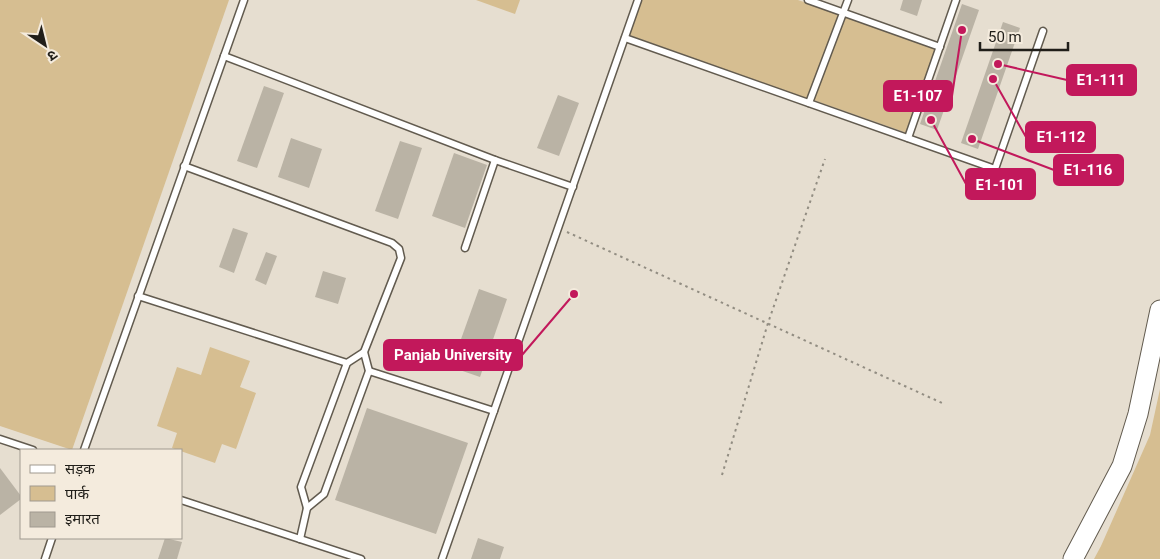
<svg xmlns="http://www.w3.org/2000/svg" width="1160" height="559" font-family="Roboto,'Noto Sans Devanagari',sans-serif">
<rect width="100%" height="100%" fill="#e6ded0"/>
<g fill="#d6be91">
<path d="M0,0H229L72,450L0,426Z"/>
<path d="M476,0H520L515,14Z"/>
<path d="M642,0H798L839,14L808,99L629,35Z"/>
<path d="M844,17L935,49L907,133L813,100Z"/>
<path d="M210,347L250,361L240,387L256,393L236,449L222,444L215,463L172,448L177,433L157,426L177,367L201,375Z"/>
<path d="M1160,389V559H1094L1101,546L1150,435Z"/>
</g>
<g fill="#bab3a5">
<path d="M903,0H922L917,16L900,10Z"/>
<path d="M962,4L979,10L937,130L920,124Z"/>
<path d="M1003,22L1020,28L978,149L961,143Z"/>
<path d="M264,86L284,93L257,168L237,161Z"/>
<path d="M558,95L579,103L559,156L537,148Z"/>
<path d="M291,138L322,149L309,188L278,177Z"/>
<path d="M400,141L422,148L398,219L375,211Z"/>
<path d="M454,153L487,165L465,228L432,216Z"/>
<path d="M233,228L248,233L234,273L219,267Z"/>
<path d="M266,252L277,256L266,285L255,280Z"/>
<path d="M323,271L346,278L338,304L315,297Z"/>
<path d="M479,289L507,299L480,377L451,367Z"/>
<path d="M367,408L468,443L436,534L335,500Z"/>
<path d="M0,468L21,496V499L0,515Z"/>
<path d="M165,538L182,542L177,559H158Z"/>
<path d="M478,538L504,547L500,559H471Z"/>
</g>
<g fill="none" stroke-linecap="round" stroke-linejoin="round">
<defs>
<g id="lane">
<path d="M808,0L940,47"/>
<path d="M625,38L995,169L1043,31"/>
<path d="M224,56L495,160L573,187"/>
<path d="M809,103L848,0"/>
<path d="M908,138L956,0"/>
<path d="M184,166L392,243L399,249L401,258L364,352L369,371L324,494L307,508"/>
<path d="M465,248L495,160"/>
<path d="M138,296L347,363"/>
<path d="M369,371L494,411"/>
<path d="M0,439L33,450"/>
<path d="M84,450L244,0"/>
<path d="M181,500L361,559"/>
<path d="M300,539L307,508L301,487L347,363L364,352"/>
<path d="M45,559L52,538"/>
<path d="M442,559L638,0"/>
</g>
<path id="secondary" d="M1073,559L1122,466L1138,414L1160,310"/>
</defs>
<use href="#lane" stroke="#625b4f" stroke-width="9"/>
<use href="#secondary" stroke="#625b4f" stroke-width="21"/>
<g stroke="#928d82" stroke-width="2" stroke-dasharray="2.5 4" stroke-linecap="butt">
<path d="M567,232L942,403"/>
<path d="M722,475L768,323L825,159"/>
</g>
<use href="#lane" stroke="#fff" stroke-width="6"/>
<use href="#secondary" stroke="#fff" stroke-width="19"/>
</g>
<path fill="none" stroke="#c2185b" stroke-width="2" d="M998 64L1067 80M962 30L952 96M993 79L1026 137M972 139L1054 170M931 120L966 184M574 294L522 355"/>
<g fill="#c2185b" stroke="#f4ebdd" stroke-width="2">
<circle cx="998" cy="64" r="5"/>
<circle cx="962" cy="30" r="5"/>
<circle cx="993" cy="79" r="5"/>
<circle cx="972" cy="139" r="5"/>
<circle cx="931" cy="120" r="5"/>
<circle cx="574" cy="294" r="5"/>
</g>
<g fill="#c2185b" stroke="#c2185b" stroke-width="2">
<rect x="1067" y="65" width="69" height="30" rx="5"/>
<rect x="884" y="81" width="68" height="30" rx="5"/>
<rect x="1026" y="122" width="69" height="30" rx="5"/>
<rect x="1054" y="155" width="69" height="30" rx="5"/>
<rect x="966" y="169" width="69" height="30" rx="5"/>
<rect x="384" y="340" width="138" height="30" rx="5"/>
</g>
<g font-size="15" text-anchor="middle" font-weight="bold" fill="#fff">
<text x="1101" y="85">E1-111</text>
<text x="918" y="101">E1-107</text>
<text x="1061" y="142">E1-112</text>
<text x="1088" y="175">E1-116</text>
<text x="1000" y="190">E1-101</text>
<text x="453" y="360">Panjab University</text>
</g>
<rect x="20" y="449" width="162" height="90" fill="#f4ebdd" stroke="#9f998f"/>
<rect x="30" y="465" width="25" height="8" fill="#ffffff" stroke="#9f998f"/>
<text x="65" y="474" font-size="15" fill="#201e19">सड़क</text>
<rect x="30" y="486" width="25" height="15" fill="#d6be91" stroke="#9f998f"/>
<text x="65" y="499" font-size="15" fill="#201e19">पार्क</text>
<rect x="30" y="512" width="25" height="15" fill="#bab3a5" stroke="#9f998f"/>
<text x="65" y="524" font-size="15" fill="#201e19">इमारत</text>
<g transform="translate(45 45) rotate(145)" stroke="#f4ebdd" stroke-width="4" paint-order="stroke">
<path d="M0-4L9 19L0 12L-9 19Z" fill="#201e19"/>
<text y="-8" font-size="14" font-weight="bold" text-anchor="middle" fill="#201e19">उ</text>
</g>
<path d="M980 42v8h88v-8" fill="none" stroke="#201e19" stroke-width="2.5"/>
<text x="988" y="42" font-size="15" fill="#201e19" stroke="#f4ebdd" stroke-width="4" paint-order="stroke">50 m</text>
</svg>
